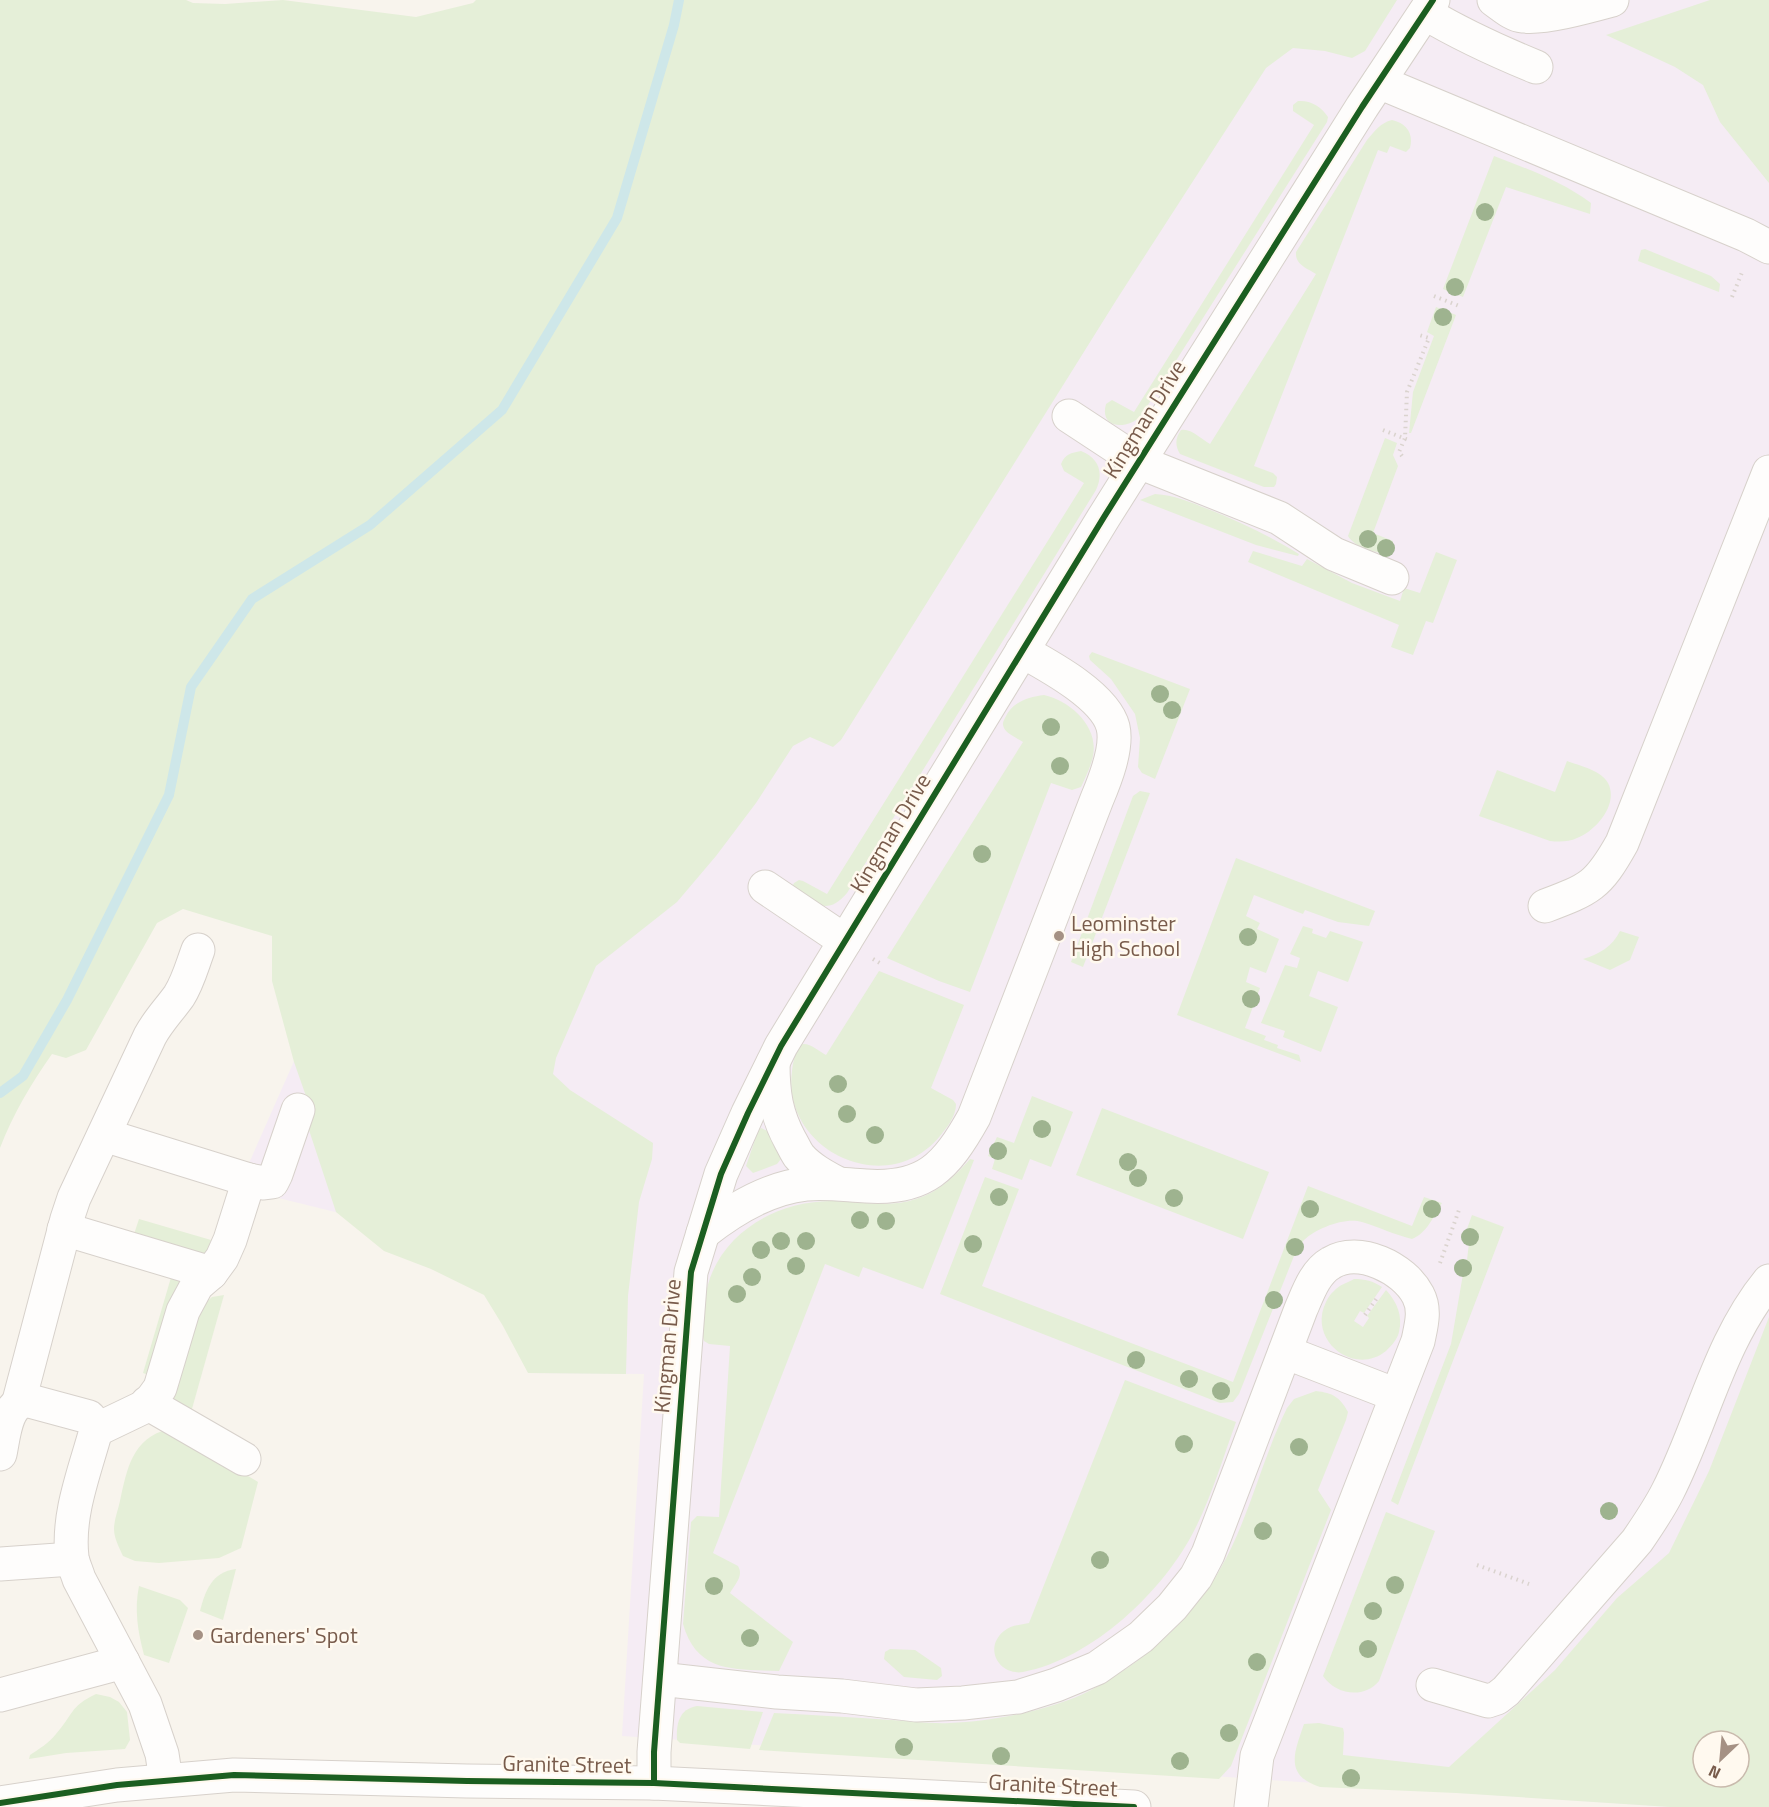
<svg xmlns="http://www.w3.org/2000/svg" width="1769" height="1807" font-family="'Titillium Web',sans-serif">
<rect width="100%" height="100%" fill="#f8f4ed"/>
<path fill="#f5ecf4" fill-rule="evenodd" d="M957,0H1769V1807H1670L622,1736L644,1374L528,1373L546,1264L238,1188L405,810ZM1703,1741H1739V1777H1703Z"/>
<g fill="#e5efd8" fill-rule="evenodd">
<path d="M0,0H186L193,3L225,4L283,0L416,17L473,3L476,0H1397L1365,51L1352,58L1325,51L1293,48L1266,68L1117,299L841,740L833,747L810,737L793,746L756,803L716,856L677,902L596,966L556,1058L553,1074L570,1090L653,1143L652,1159L639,1202L628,1296L626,1374L528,1373L503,1326L484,1295L431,1269L384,1251L336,1212L309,1130L307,1099L294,1062L272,981V936L183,909L157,923L86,1050L66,1058L52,1054C31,1084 13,1114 0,1148Z"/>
<path d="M1710,0H1769V183L1720,122L1703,85L1675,67L1606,35Z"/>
<path d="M1298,101C1310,100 1321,106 1328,117L1327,122L1141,416C1127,430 1099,429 1106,404L1112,400L1134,412L1314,125L1293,111V105Z"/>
<path d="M1392,120C1406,123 1414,133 1410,148L1406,152L1390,146L1387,153L1378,150L1254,466L1273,473L1277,477L1276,484L1274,487H1264L1180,454C1175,446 1175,438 1181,430C1191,428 1201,439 1210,444L1316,274C1307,268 1295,265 1296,252L1367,140C1375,131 1380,123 1392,120Z"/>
<path d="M1494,156C1528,169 1561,181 1591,203L1590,214L1506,187L1463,297L1443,289Z"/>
<path d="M1645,249L1711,276L1720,284L1719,292L1638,261L1641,250Z"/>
<path d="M1436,307L1456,315L1411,433H1409L1413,392L1434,336L1427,332Z"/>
<path d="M1385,438L1397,443L1393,455L1398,466L1373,533L1393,541L1387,555C1374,551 1355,548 1348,536Z"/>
<path d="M1081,451C1099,458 1104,473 1096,490L847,893C826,918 812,902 792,887L794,883L799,880L803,881L827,894L1084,483L1064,471L1061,464C1065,454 1071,453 1081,451Z"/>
<path d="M1155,494C1174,495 1190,502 1208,509C1240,522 1270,536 1299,554L1298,556L1256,545L1140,500Z"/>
<path d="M1253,551L1302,566L1307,559L1352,583L1400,601L1404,588L1420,593L1436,552L1457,560L1433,623L1426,621L1413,655L1391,647L1399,625L1248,562Z"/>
<path d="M1092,652L1190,689L1155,779L1142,773L1138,767L1140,738L1135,714L1111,679L1090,660L1089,656Z"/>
<path d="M1044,695C1071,701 1099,727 1093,756C1091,766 1085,779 1081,787L1072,790L1051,783L970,992L939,981L887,958L1023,742C1017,738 1007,734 1004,728C1002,724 1003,722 1005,718C1012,702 1028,697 1044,695Z"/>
<path d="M1567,761C1580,766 1601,770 1608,783C1619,804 1596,831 1577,838C1569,842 1559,842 1550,841L1479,816L1497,770L1555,792Z"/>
<path d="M1140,791L1150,793L1083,967L1071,962L1133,796Z"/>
<path d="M1236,858L1375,911L1369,926L1338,922L1305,910L1303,914L1254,895L1246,916L1260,923L1257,929L1279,939L1266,973L1250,967L1246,982L1260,988L1245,1028L1266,1036L1264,1040L1278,1045L1277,1048L1299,1055L1301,1062L1177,1015Z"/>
<path d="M1303,926L1313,929L1312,933L1326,938L1330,931L1363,942L1348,982L1318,971L1309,996L1338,1007L1321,1052L1283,1037L1285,1031L1261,1023L1285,965L1297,968L1300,958L1290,954Z"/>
<path d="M1620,931L1639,937L1630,960L1610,970L1583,959C1598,955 1613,946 1620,931Z"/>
<path d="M879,971L964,1005L931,1088L953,1100L956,1104C956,1116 948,1126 940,1136C887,1201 781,1150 792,1071C793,1062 795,1053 800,1045C808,1041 818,1051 826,1055Z"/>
<path d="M1032,1096L1073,1112L1051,1167L1030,1159L1022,1180L992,1169L995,1159L988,1156L997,1137L1014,1143Z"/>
<path d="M1102,1108L1269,1172L1243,1239L1076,1175Z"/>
<path d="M761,1128L770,1132L780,1154L781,1159L777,1164L753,1173L746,1166L758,1131Z"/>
<path d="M970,1159L974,1160L923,1289L863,1267L859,1277L825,1264L713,1553L738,1566C744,1576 735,1584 730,1593L793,1642L779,1671C736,1669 697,1674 683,1624L691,1522L697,1516L719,1517L730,1346L709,1344L704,1341L703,1337C704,1318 703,1297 710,1278C728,1229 779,1202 829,1201C859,1200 887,1209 916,1199C939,1192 955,1176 970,1159Z"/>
<path d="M985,1177L1019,1189L982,1286L1233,1382L1308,1186L1412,1226L1424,1197L1442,1203C1433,1217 1427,1233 1412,1239C1395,1235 1379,1227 1362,1222C1345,1217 1317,1228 1304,1240C1300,1245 1297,1251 1294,1256L1239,1394L1233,1402L1220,1403L940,1294Z"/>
<path d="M1472,1215L1504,1227L1398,1505L1391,1501L1451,1344L1463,1274L1456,1272L1461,1259L1467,1260L1469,1243L1463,1240Z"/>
<path d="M139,1219L211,1240L204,1263L133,1237Z"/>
<path d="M172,1274L183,1278L154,1377L143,1373Z"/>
<path d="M1354,1279C1365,1279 1373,1281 1382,1287L1364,1313L1360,1311L1354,1321L1363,1327L1369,1318L1367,1316L1386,1290C1397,1302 1403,1316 1399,1332C1397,1340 1391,1346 1386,1351C1354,1377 1307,1340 1326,1302C1328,1298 1330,1294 1334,1291C1339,1285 1347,1283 1354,1279Z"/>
<path d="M224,1295L190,1416L178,1409L173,1397L200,1308L212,1297Z"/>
<path d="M1769,1317V1807H1670L1456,1793L1320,1787C1283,1775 1295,1751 1304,1724L1319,1723L1343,1728L1344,1733L1343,1755L1449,1767L1555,1670L1617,1598L1669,1553L1709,1471ZM1703,1741H1739V1777H1703Z"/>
<path d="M1125,1380L1236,1422C1223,1458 1212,1495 1195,1529C1164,1591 1092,1659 1023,1672C999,1676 983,1648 1004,1631C1011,1625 1020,1625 1029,1623Z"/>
<path d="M1316,1391C1333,1393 1340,1397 1348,1412L1346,1420L1318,1490L1331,1510L1231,1766L1219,1779L759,1750L774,1713C813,1715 852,1717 891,1720C911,1721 931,1724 950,1723C993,1721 1053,1710 1091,1690C1142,1663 1190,1622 1219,1571C1249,1520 1261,1461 1287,1408L1294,1399Z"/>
<path d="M169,1429L258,1482L241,1548L219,1558L159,1563L135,1561L123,1556C119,1547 114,1538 114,1529C114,1520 118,1510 120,1501C127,1469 132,1438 169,1429Z"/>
<path d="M1386,1512L1435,1531L1379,1681C1364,1699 1336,1695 1323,1676Z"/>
<path d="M236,1569L223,1620L200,1611C205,1591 212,1572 236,1569Z"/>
<path d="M139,1586L180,1600L188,1608L169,1663L144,1655C138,1632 134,1610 139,1586Z"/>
<path d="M890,1649L915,1650L941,1668L942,1676L937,1680L904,1677L884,1659L885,1652Z"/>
<path d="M96,1694L110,1697L119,1702L127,1712L130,1740L125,1749L66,1753L29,1759L30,1755C39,1749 49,1743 56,1734C73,1715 70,1706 96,1694Z"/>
<path d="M697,1706L763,1712L750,1749L680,1743L677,1740C676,1724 679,1709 697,1706Z"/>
</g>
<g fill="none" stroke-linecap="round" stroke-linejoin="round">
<path stroke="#cee7e9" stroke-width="10" d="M0,1093L23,1076L67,1000L169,795L191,687L252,599L370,525L502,410L617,218L674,25L679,0"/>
<defs>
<g id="minor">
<path d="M1494,0C1503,6 1512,15 1523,16C1544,19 1590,6 1612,0"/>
<path d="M1425,13C1460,34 1497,51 1536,67"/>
<path d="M1379,82L1746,235L1769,247"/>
<path d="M1069,416L1139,462L1279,518L1334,554L1392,578"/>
<path d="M765,887L845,941"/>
<path d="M1545,906C1590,889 1598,886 1622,843L1769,472"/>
<path d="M773,1063C773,1093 776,1114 790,1140C793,1145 796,1152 799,1156C809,1168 824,1176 837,1183"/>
<path d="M104,1135L249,1180L264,1183L272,1182L276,1174L298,1110"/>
<path d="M64,1229L211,1273"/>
<path d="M703,1233C732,1210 767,1188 806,1184C826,1182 846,1185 866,1186C925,1190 946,1167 974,1117L1097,799C1105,780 1118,748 1113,727C1105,696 1049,666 1022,651"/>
<path d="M1285,1352L1396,1395"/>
<path d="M19,1401L67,1219L74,1198L150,1036C158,1021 169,1010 179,996C188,982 192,966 198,950"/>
<path d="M147,1403L244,1459"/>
<path d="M96,1430L144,1407L152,1399L160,1388L183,1311L197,1285L211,1273L222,1258L230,1240L249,1180"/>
<path d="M0,1454C4,1436 5,1405 26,1400L89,1417L93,1422L96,1430C85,1471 67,1514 72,1557C73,1564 77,1572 79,1579L145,1704L162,1754L166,1780"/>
<path d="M0,1564L72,1559"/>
<path d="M660,1679L777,1692L842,1696L916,1705L963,1703L1018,1697L1056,1685L1097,1668L1141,1637L1172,1607L1196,1577L1208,1554L1301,1309C1308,1293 1315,1272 1331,1263C1359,1246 1404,1268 1418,1295C1426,1310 1421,1326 1418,1341L1257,1756L1251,1807"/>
<path d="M1433,1685L1488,1701L1497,1698L1506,1691L1637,1541C1648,1525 1659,1509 1668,1491C1703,1422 1719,1342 1769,1281"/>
<path d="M0,1695L123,1662"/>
<path d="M654,1783V1752L691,1272L721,1174L748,1113L781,1046L1104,517L1362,107L1433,0"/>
<path d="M0,1803L117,1785L234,1775L467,1781L654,1783L1134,1807"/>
</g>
</defs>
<use href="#minor" stroke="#d7d1cb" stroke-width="35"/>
<g stroke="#dad3ce" stroke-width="4" stroke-dasharray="1.5 4.5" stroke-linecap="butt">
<path d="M1434,296L1459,306"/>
<path d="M1732,297L1743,270"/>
<path d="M1383,430L1408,440"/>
<path d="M1402,456L1399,452L1405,438L1407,392L1429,338L1419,335"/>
<path d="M873,959L883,965"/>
<path d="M1440,1263L1459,1210"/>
<path d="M1365,1315L1377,1298"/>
<path d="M1477,1565L1529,1584"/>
</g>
<use href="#minor" stroke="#fefdfc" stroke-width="33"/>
<defs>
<g id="cycleway">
<path d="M654,1783V1752L691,1272L721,1174L748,1113L781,1046L1104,517L1362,107L1433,0"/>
<path d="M0,1803L117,1785L234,1775L467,1781L654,1783L1134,1807"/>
</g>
</defs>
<use href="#cycleway" stroke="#fff9ef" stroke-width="10"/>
<use href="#cycleway" stroke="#1b5e20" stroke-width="6"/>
</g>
<g fill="#9eb38f">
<circle cx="1485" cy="212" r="9"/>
<circle cx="1455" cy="287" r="9"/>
<circle cx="1443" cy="317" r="9"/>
<circle cx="1368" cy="539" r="9"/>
<circle cx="1386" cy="548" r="9"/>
<circle cx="1160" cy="694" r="9"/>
<circle cx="1172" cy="710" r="9"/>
<circle cx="1051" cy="727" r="9"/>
<circle cx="1060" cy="766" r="9"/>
<circle cx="982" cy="854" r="9"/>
<circle cx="1248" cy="937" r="9"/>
<circle cx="1251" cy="999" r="9"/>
<circle cx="838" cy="1084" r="9"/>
<circle cx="847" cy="1114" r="9"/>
<circle cx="1042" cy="1129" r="9"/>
<circle cx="875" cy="1135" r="9"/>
<circle cx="998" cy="1151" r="9"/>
<circle cx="1128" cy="1162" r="9"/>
<circle cx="1138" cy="1178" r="9"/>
<circle cx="999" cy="1197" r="9"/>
<circle cx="1174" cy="1198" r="9"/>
<circle cx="1310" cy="1209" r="9"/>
<circle cx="1432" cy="1209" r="9"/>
<circle cx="860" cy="1220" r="9"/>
<circle cx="886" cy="1221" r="9"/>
<circle cx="1470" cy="1237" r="9"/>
<circle cx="781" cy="1241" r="9"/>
<circle cx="806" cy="1241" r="9"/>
<circle cx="973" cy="1244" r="9"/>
<circle cx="1295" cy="1247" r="9"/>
<circle cx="761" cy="1250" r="9"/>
<circle cx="796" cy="1266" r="9"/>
<circle cx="1463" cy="1268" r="9"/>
<circle cx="752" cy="1277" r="9"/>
<circle cx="737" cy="1294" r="9"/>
<circle cx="1274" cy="1300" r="9"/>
<circle cx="1136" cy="1360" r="9"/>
<circle cx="1189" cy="1379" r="9"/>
<circle cx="1221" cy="1391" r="9"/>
<circle cx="1184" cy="1444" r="9"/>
<circle cx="1299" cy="1447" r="9"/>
<circle cx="1609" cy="1511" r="9"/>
<circle cx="1263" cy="1531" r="9"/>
<circle cx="1100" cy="1560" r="9"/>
<circle cx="1395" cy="1585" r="9"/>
<circle cx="714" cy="1586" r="9"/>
<circle cx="1373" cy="1611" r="9"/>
<circle cx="750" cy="1638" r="9"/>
<circle cx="1368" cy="1649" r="9"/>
<circle cx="1257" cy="1662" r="9"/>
<circle cx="1229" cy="1733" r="9"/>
<circle cx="904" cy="1747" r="9"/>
<circle cx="1001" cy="1756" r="9"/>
<circle cx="1180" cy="1761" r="9"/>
<circle cx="1351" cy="1778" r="9"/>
</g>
<g fill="#a59184" stroke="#fff9ef" stroke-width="2">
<circle cx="1059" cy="936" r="6"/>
<circle cx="198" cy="1635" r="6"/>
</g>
<g text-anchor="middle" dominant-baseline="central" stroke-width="5" stroke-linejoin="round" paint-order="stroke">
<g font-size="22" fill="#785b4b" stroke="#fff9ef">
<text transform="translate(1144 419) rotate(-58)">Kingman Drive</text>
<text transform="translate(890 833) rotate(-59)">Kingman Drive</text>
<text transform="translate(667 1346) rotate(-85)">Kingman Drive</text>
<text transform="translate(567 1764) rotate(1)">Granite Street</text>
<text transform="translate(1053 1785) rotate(3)">Granite Street</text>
</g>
<g font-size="22" fill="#785b4b" stroke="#fff9ef" text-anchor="start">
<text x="1071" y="923">Leominster<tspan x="1071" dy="25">High School</tspan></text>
<text x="210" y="1635">Gardeners' Spot</text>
</g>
</g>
<g transform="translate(1721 1759) rotate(206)"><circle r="28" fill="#fff9ef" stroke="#c9baad" stroke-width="1.5"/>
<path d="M0-4.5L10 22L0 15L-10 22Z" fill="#a59184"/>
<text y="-9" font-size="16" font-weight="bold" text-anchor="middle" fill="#785b4b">N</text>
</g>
</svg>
